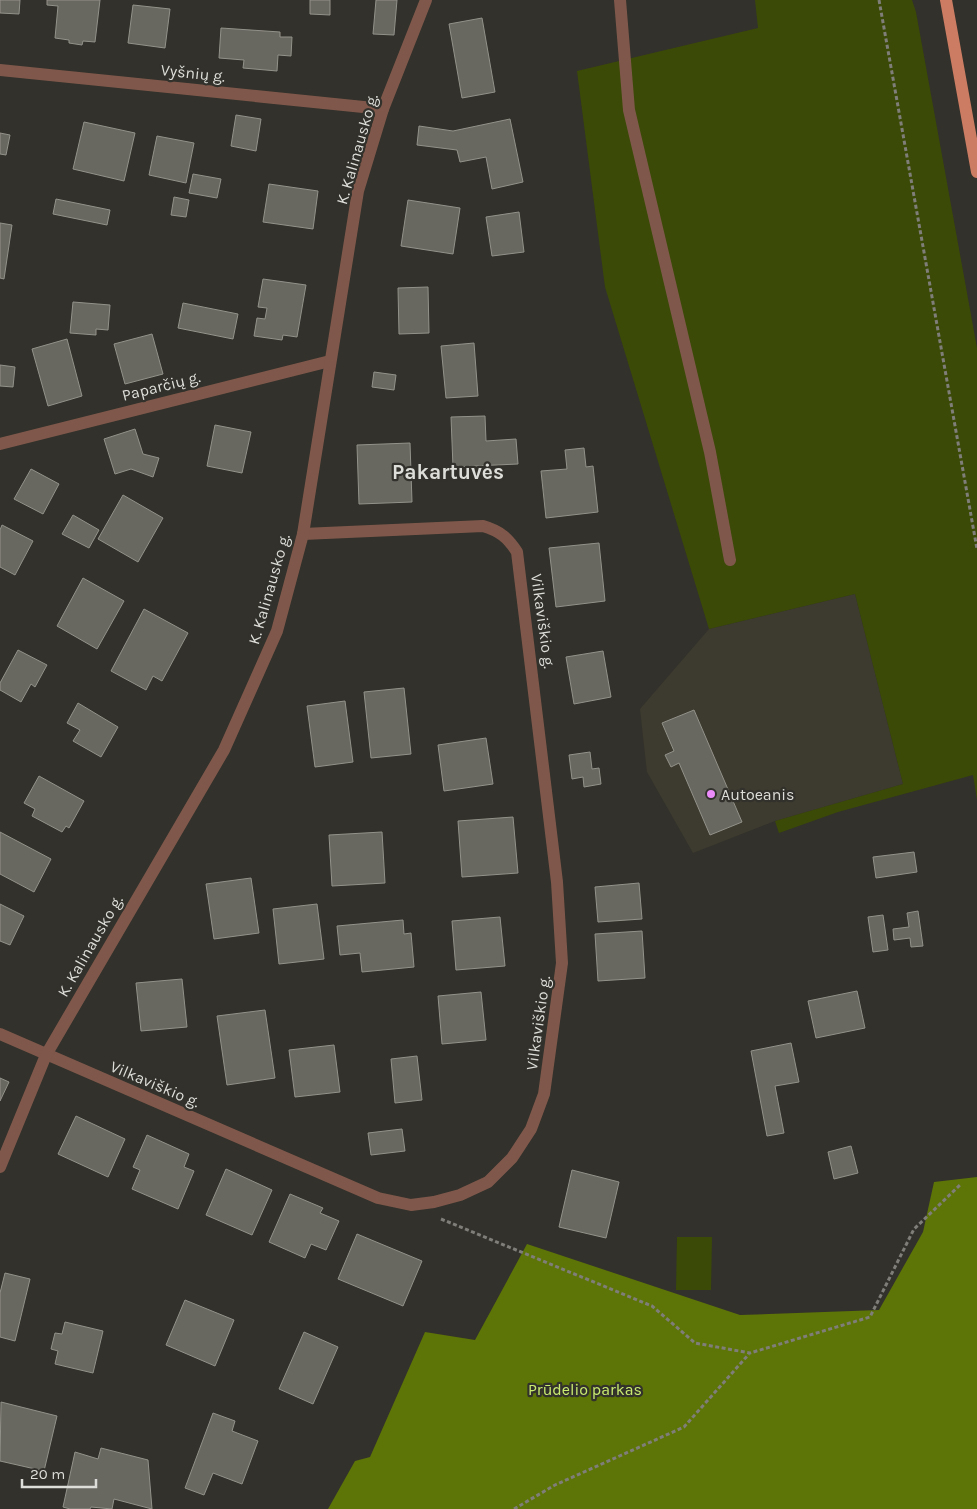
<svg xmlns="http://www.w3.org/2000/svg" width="977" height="1509" font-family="Karla,sans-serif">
<rect width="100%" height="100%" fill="#32312b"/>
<path fill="#3d3b2f" d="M855,594L903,784L775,821L693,853L647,772L640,709L709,629Z"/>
<g fill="#3b4a07">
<path d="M755,0H912L916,12L977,348V800L973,775L838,812L779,833L775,821L903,784L855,594L709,629L605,287L577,71L758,28Z"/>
<path d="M677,1237H712L711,1290H676Z"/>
</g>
<path fill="#5d7407" d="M977,1177V1509H328L355,1461L370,1457L425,1332L475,1340L527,1244L740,1315L879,1310L923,1232L934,1182Z"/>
<g fill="#686760" stroke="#93928a">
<path d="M0,0H20L19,14L0,13Z"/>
<path d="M47,0H100L95,42L83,41L82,45L69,43V40L55,38L58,6L47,5Z"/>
<path d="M310,0H330V15L310,14Z"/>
<path d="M376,0H397L394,35L373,34Z"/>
<path d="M133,5L170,9L165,48L128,43Z"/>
<path d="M482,18L495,92L462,98L449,24Z"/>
<path d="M221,28L280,32V37H292L291,56L278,55L277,71L243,68L244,60L219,58Z"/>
<path d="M236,115L261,119L256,151L231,146Z"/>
<path d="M510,119L523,182L492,189L486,157L460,162L457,150L417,145L419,126L453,131Z"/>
<path d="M84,122L135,133L124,181L73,169Z"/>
<path d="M0,133L10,135L6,155L0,154Z"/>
<path d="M157,136L194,143L186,183L149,175Z"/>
<path d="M193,174L221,179L217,198L189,193Z"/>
<path d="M269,184L318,191L313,229L263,222Z"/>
<path d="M174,197L189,200L186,217L171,215Z"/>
<path d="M56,199L110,210L107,225L53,214Z"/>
<path d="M408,200L460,208L453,254L401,246Z"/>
<path d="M519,212L524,252L492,256L486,217Z"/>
<path d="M0,223L12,225L4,279L0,278Z"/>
<path d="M263,279L306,285L297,337L283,335L282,340L254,336L257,318L265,319L267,308L258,307Z"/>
<path d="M428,287L429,333L399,334L398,288Z"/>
<path d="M73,302L110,305L108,330L96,329V335L70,333Z"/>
<path d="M183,303L238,314L233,339L178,328Z"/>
<path d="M152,334L163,374L125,384L114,344Z"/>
<path d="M67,339L82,396L48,406L32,349Z"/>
<path d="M474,343L478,396L446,398L441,346Z"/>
<path d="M0,365L15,367L13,387L0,386Z"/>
<path d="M374,372L396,375L394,390L372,387Z"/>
<path d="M485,416L486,441L516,439L518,464L453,467L451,417Z"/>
<path d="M215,425L251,432L242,473L207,466Z"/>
<path d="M135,429L143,454L159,458L153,477L131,469L115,474L104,439Z"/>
<path d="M410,443L412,502L359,504L357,445Z"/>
<path d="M584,448L586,467L593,466L598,512L546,518L541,471L567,469L565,450Z"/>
<path d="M31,469L59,484L43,514L14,499Z"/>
<path d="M123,495L163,518L138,562L98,539Z"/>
<path d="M73,515L99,530L89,548L62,534Z"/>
<path d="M2,525L33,541L15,575L0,567V530Z"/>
<path d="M599,543L605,601L556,607L549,548Z"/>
<path d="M83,578L124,601L97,649L57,626Z"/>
<path d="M144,609L188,633L162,681L153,676L146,690L111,671Z"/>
<path d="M18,650L47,665L35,687L31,684L21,702L0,690V683Z"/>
<path d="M603,651L611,697L574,704L566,657Z"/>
<path d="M404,688L411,754L371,758L364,692Z"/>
<path d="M345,701L353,762L315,767L307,706Z"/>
<path d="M78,703L118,727L101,757L73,741L80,730L67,723Z"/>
<path d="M694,710L742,822L710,835L679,763L671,767L665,755L674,751L662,723Z"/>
<path d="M486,738L493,784L444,791L438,745Z"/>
<path d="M590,752L592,769L599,768L601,784L584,787L583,777L572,779L569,755Z"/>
<path d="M39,776L84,801L69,828L66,826L62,832L32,816L35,809L24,803Z"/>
<path d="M513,817L518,873L462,877L458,821Z"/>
<path d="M0,832L51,859L34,892L0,874Z"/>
<path d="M382,832L385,883L332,886L329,835Z"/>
<path d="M914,852L917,872L876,878L873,857Z"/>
<path d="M251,878L259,933L214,939L206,884Z"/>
<path d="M639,883L642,919L598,922L595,887Z"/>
<path d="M0,904L24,916L10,945L0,941Z"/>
<path d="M317,904L324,959L279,964L273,909Z"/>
<path d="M918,911L923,946L911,947L910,938L894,940L893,929L909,927L907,913Z"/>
<path d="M883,915L888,950L873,952L868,917Z"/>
<path d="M500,917L505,966L456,970L452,921Z"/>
<path d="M403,920L404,934L411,933L414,967L362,972L360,953L340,955L337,926Z"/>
<path d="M642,931L645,978L598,981L595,934Z"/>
<path d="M182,979L187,1027L141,1031L136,983Z"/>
<path d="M857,991L865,1028L816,1038L808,1001Z"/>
<path d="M481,992L486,1040L442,1044L438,996Z"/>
<path d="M265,1010L275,1078L227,1085L217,1016Z"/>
<path d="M791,1043L799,1082L775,1086L784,1133L767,1136L751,1051Z"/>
<path d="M334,1045L340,1092L295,1097L289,1050Z"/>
<path d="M417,1056L422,1100L395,1103L391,1059Z"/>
<path d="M0,1078L9,1082L0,1101Z"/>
<path d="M76,1116L125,1139L108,1177L58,1154Z"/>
<path d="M402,1129L405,1151L371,1155L368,1133Z"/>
<path d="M147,1135L189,1154L184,1167L194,1171L178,1209L132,1189L140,1170L133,1167Z"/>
<path d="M851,1146L858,1173L834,1179L828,1152Z"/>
<path d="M226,1169L272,1190L252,1235L206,1215Z"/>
<path d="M572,1170L619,1182L606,1238L559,1227Z"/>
<path d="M290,1194L323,1208L320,1213L339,1221L326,1250L311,1244L305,1258L269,1242Z"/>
<path d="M357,1234L422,1261L403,1306L338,1279Z"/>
<path d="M5,1273L30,1279L15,1341L0,1337V1293Z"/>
<path d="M185,1300L234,1320L215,1366L166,1345Z"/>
<path d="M65,1322L103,1331L93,1373L55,1364L58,1351L51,1349L55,1333L62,1334Z"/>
<path d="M304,1332L338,1347L313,1404L279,1389Z"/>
<path d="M1,1402L57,1416L44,1471L0,1461Z"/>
<path d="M213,1413L235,1421L232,1431L258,1441L242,1484L213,1473L204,1495L185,1488Z"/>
<path d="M101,1448L148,1460L152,1509L114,1499L112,1509L91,1507L90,1509H70L63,1507L75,1452L98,1459Z"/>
</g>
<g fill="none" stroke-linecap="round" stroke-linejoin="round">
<g stroke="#7f7e79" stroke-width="3" stroke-dasharray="4 2.5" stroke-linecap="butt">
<path d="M879,0L977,549"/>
<path d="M441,1219L652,1306L695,1343L750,1353L870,1317L914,1229L961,1184"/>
<path d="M514,1509L555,1485L684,1427L749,1354"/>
</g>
<g stroke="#7f584b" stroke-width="12">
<path d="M620,0L629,110L710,452L730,560"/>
<path d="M0,70L383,109"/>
<path d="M0,444L330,361"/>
<path d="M0,1034L378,1198L411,1205L434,1202L460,1195L488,1182L512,1158L531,1129L544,1094L562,963L557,882L517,552C508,538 500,531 483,526L303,534"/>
<path d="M0,1167L46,1055L224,750L277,631L303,534L358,191L383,109L426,0"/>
</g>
<path stroke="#cb7c62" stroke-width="12" d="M946,0L977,172"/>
</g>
<circle fill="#ec8cfb" stroke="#32312b" stroke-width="2" cx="711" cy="794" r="5"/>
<g text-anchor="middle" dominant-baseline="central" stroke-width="4.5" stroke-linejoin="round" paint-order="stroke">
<g font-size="16" fill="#ddddd9" stroke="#32312b">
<text transform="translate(193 73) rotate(6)">Vyšnių g.</text>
<text transform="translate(357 149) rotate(-74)">K. Kalinausko g.</text>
<text transform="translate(161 386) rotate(-14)">Paparčių g.</text>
<text transform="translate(269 589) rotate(-74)">K. Kalinausko g.</text>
<text transform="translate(543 621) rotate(82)">Vilkaviškio g.</text>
<text transform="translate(90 946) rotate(-60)">K. Kalinausko g.</text>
<text transform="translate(538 1023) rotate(-82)">Vilkaviškio g.</text>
<text transform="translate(155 1084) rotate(23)">Vilkaviškio g.</text>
</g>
<g font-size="16" fill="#ddddd9" stroke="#32312b" text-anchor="start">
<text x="721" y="794">Autoeanis</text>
</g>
<g font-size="16" fill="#c9eb70" stroke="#32312b">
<text x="585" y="1389">Prūdelio parkas</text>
</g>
<g font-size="21" font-weight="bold" fill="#ddddd9" stroke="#32312b">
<text x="448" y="472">Pakartuvės</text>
</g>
</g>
<path d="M22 1479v8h74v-8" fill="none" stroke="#ddddd9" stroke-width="2.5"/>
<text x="30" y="1479" font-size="15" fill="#ddddd9" stroke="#32312b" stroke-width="4" paint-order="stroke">20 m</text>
</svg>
